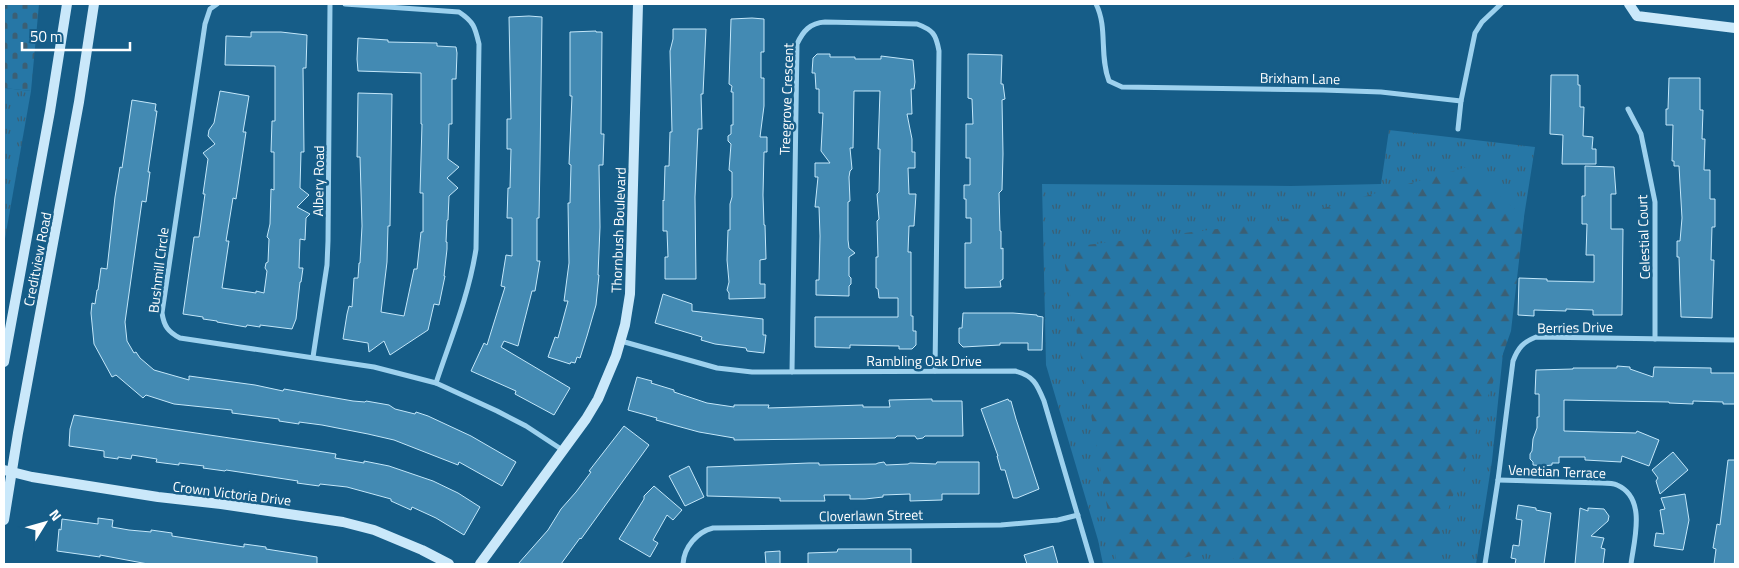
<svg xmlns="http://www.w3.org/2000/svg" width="1739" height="568" font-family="'Titillium Web',sans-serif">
<defs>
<pattern id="grass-tufts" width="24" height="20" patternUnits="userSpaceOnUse" patternTransform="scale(1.25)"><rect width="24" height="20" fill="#2677a6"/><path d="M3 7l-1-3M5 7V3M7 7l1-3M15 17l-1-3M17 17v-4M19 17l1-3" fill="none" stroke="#3b5f74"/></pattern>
<pattern id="forest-firs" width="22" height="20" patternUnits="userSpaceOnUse" patternTransform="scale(1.25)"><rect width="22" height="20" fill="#2677a6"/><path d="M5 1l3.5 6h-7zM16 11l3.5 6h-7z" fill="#3b5f74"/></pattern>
<pattern id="cemetery-stones" width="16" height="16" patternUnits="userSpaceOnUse" patternTransform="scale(1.25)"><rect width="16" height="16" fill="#2677a6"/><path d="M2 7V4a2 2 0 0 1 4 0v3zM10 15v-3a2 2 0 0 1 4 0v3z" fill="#3b5f74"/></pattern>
</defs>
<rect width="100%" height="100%" fill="#165d88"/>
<g fill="url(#grass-tufts)">
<path d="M4,88L31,91L4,244Z"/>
<path d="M1389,130L1535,147L1504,343L1492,461L1476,564H1103L1098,540L1046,365L1042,184L1291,186L1381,184Z"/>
</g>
<path fill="url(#forest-firs)" d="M1467,167L1524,217L1511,331L1429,564H1244L1216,550L1159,564H1117L1062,248L1275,222Z"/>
<path fill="url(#cemetery-stones)" d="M4,4H39L31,91L4,88Z"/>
<g fill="#438ab3" stroke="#c3e7fa">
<path d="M529,16L542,17L540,160L539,218H537V261H540L535,291H532L518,346L504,341L501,347L570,388L554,415L515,394L516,391L471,371L484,343L487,345L505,287L501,286L506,255L512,256V218H507L508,188H510L511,149H507V119H511L509,17Z"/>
<path d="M752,18L764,19V52H761V78H764V106L760,137H767V152H764L763,195L764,225H765L766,259L760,260V284H765V298L729,299V293L727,290L729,282L727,260L728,230H730V204L732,197V172L729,170L731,144L728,141V136L731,134V125H733V92H731L732,86L729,84L731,19Z"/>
<path d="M673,29H706L703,94H701L702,129H698L695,197L696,279H665V257H668L667,231H663V200L664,201L665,166H669L670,132H672L670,51L673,39Z"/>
<path d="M596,31V32H602L601,134H604L603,165H599L600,227L598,275H599L596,305L587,336L580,358L577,357L575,363L571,362L570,364L548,357L555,337L558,338L568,301H564L569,263L568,203H570L571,165L569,164L572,96H570V32Z"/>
<path d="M251,32H281L307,35L306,68H303L304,152H301L300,188L309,195L297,207L310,214L306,218L305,240L300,239L299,268H303L301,282H300L296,319L292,329L260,325V327L247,325L246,327L217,322V321L203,319V317L183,314L194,237H199L205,194H203L208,159L203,153L215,144L208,136L209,130L214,123L220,91L249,96L243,132H246L236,199L233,198L226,241H229L222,288L256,293V291L264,293L267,271L265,268L266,263L268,262L269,239L267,237L270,224L271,189L274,190V152H271L272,121H275V66L225,65L226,36L251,37Z"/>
<path d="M358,38L388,40V42L437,43V46L456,47L457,53L456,79H452V124H449L448,159L459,167L447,178L458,188L449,196L448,220H447L446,242H447V249L444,276H445L439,305L434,304L428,330L390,355L384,341L369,352L368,343L343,339L347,314L349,306L352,307L354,278H358L359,263H360L362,226L360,157H357L358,93L392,94L390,226H388L387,262L381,312L404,316L414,269H417L421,232H423V193H420L422,124H421V73L358,71L357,59Z"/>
<path d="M817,54H830V57H855V59H881V56L913,60L915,82L914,89H911L912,114H907L912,139V152H915V168H908L909,194H916L914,226H909L908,252H911V316H913V331H916V345L912,349H899V346L850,345V348L815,347V317H898V298H879L878,289L876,288V257H878L877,221L879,219L877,194L879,192L880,149H878L880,91H854L853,148H850L852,169L850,171L849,177L850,201L848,202V240L849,248L855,253L849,257V276L851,278V284L849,286V296L816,295V280H819L820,236L819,207H815L818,177H815V163H830L821,151L823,113H819V89H816L815,73H812L813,58Z"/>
<path d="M968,54L1002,55L1001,84H1003L1005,99L1002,100L1003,154L1002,190L999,193L1000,231H1001V249L1003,248V279L1000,281L1001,287L965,288V243H971V218H966V199H964V185H970V158H966V124H973L972,99L968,98Z"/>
<path d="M1551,75H1578V85H1580V107H1584L1583,136L1593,137L1592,149H1596V164H1562L1563,135L1550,134Z"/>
<path d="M1669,78H1700V110H1703L1702,139H1705L1704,170H1710V199H1715V227H1712L1711,260H1714L1712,318L1681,317L1679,257H1677V241H1680L1682,218L1680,184L1679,166H1674V161H1672L1673,125H1666V109H1668Z"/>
<path d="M132,100L156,104L155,111H157L148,172H150L146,202L142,201L125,322L127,341L134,353L136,352L140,358L154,370L189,380V376L255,385L283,391L284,389L353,401L365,402L366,401L389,405L395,409L415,414L416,412L428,416L471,436L516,462L502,486L459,462L458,465L394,440L368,434L322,425L299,422V424L279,421V419L232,413V410L174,404L146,395L143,398L116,375L112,377L94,344L91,313L92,303L95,304L97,290H98L101,268L107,269L115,197L120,167L122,168Z"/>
<path d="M1585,166L1614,167L1616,194H1611V229H1623L1622,315H1593V310L1566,309V311L1534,310V316L1518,315L1519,278L1547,279V281L1594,282V255H1586L1587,224H1582V196H1585Z"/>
<path d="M663,294L692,304V311L763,319V335H766L764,353L747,351L746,348L715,344L701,340L702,337L655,323Z"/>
<path d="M963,313H1013L1037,315V316L1043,317L1042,350H1028V343H1000V345L963,347L959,343V328H962Z"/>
<path d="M1617,366L1630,367V369L1653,377L1654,367L1711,368V373H1735V404H1723V402L1693,401V404L1669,403V402L1564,400V431L1636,433L1637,431L1659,440L1649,466L1622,456L1621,462L1585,460V457H1559V463H1552V465L1544,466L1533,465V462L1530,459V454L1532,451L1533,439L1537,428V417H1539V394H1535L1536,370L1573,369V368H1617Z"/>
<path d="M637,377L652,381L651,383L674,390V392L707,403L734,407V405H769L768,408L863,405V407H890L889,400L932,399V401H962L963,436H925L923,438L917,439L915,436H897L895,438L734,440V438L699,432L677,426L656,420L657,418L628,410Z"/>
<path d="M1008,399L1009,401H1011L1016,419L1039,489L1017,498H1013L1005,470H1001L997,456H998L981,409Z"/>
<path d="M74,415L311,450L336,454L335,458L364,463V461L389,466L433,481L458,493L480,507L464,535L436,518L412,507L411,510L391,501V499L347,487L320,484L319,486L297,483L298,481L226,470L225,471L203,468L204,466L179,463V465L156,462L157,459L132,455L131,459L118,457V459L104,457V451L69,446L70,429Z"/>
<path d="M624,426L649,445L581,539L580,538L561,564H518L548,530L561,509L576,492L591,472L589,471Z"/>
<path d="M1673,452L1688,470L1660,494L1656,481L1658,478L1652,470Z"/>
<path d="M1728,460H1735V564H1714L1716,549L1713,548L1717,524L1720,525Z"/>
<path d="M884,462L886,465L908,464L910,463L936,464L937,462H979V494H942V500L910,501V494L883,495V497L865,499H850V495H824L825,501H780V498L707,496V467L809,463H819V465L876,464L878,463Z"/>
<path d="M689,466L704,497L685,506L669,476Z"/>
<path d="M654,486L682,510L673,520L667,515L653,540L658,543L650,557L619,539L644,499V496Z"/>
<path d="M1685,494L1689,520L1683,550L1654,546L1656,533L1664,534L1660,510L1665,509L1661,498Z"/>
<path d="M1518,505L1536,508V510L1551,513L1544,564H1515L1516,559L1511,558L1513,545L1519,546L1522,520L1516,519Z"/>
<path d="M1580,508L1588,511V508L1604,509L1609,516L1608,521L1591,536L1604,538L1601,548L1605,549L1603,564H1575Z"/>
<path d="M98,518L113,520L112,527L129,530L151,532V530L172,533V536L244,547V544L266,547V549L317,557V564H148L100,555V557L57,551L59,529L61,530L62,519L98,524Z"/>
<path d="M1053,546L1058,564H1027L1024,555Z"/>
<path d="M838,549H911V564H808V553L837,552Z"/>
<path d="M780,551V564H766L765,552Z"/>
</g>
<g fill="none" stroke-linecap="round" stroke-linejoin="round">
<g stroke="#9dd1ee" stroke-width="5">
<path d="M217,4L210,9L205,24L162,313C164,326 168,332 180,338L374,367L436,383L497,411L526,426L564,451"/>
<path d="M345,4L459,12C474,22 475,27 479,44L476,249C469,295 451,338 436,383"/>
<path d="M1096,4C1108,28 1099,55 1109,81L1122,87L1323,90L1381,92L1461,101L1475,33L1482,22L1501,4"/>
<path d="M1628,109L1641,134L1655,202V339"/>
<path d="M1458,129L1461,101"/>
<path d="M621,341L717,368L752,372L1015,371C1034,376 1037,384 1044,401L1092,564"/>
<path d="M313,357L327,265L328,241L330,4"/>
<path d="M792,372L797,44C803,31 810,23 825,22L917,24C933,30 936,34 939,51L935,371"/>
<path d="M1498,480L1602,483C1607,483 1613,483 1617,485C1647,498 1634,540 1631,564"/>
<path d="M683,564C684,547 697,532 713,528L1001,525L1058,520L1078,515"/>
<path d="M1485,564L1498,480L1513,361C1518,348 1523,342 1536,337L1735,340"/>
</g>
<g stroke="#cae8fa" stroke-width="10">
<path d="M1629,4L1637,16L1735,28"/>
<path d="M4,362L50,111L67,4"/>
<path d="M4,470L32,477L158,497L221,504L343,522L374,530L422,550L449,564"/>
<path d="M4,520L18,433L79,102L94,4"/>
<path d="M480,564L586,419L598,399L616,356L625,325L630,294L638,4"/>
</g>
</g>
<g text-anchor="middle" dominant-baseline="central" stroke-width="5" stroke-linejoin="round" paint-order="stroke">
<g font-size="14" fill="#fff" stroke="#165d88">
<text transform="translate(1300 78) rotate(1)">Brixham Lane</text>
<text transform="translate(786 99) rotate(-88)">Treegrove Crescent</text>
<text transform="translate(318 181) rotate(-89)">Albery Road</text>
<text transform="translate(618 230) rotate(-88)">Thornbush Boulevard</text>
<text transform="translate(1643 237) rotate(-92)">Celestial Court</text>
<text transform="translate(37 259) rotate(-79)">Creditview Road</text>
<text transform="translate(158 270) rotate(-83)">Bushmill Circle</text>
<text transform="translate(1575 327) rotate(-1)">Berries Drive</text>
<text x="924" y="360">Rambling Oak Drive</text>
<text transform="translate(1557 471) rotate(2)">Venetian Terrace</text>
<text transform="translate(232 493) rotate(7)">Crown Victoria Drive</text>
<text transform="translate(871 515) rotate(-1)">Cloverlawn Street</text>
</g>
</g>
<rect width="1739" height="568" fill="none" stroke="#ffffff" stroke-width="10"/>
<g transform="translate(45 523) rotate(53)" stroke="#165d88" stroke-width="4" paint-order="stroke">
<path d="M0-4L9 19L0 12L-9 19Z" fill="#ffffff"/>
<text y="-8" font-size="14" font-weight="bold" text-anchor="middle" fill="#ffffff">N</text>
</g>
<path d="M22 42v8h108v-8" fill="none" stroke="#ffffff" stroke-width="2.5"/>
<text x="30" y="42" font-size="15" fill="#ffffff" stroke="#165d88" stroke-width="4" paint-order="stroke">50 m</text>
</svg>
